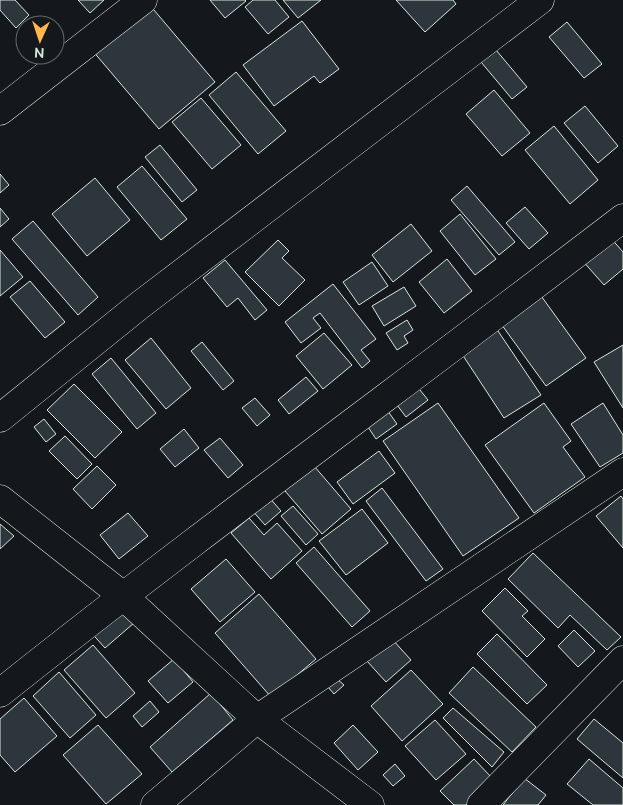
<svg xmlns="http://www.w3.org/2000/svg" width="623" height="805" font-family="Ubuntu,sans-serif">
<rect width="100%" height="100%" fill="#14181c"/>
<g fill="#2c363c" stroke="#d8e6dc">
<path d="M0,0H15L29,15L16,28L0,10Z"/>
<path d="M78,0H104L90,13Z"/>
<path d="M210,0H245L246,1L225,18Z"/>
<path d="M253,0H275L289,17L268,34L245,7Z"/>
<path d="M283,0H321L298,18Z"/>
<path d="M396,0H453L456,4L425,32Z"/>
<path d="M148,3L215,82L159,129L92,50Z"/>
<path d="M302,21L339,69L320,83L314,76L274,106L243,65Z"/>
<path d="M567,22L602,64L584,78L549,37Z"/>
<path d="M496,50L527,87L512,99L481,62Z"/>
<path d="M236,72L286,131L258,154L209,95Z"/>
<path d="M494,90L530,133L502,156L466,114Z"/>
<path d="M201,98L241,145L212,169L172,122Z"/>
<path d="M585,106L618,146L598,163L564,123Z"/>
<path d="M554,126L598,180L570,204L525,150Z"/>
<path d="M160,145L197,190L182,202L145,157Z"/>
<path d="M142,166L187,219L161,240L117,187Z"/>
<path d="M0,174L9,185L0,193Z"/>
<path d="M95,178L130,220L87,256L52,214Z"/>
<path d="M467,186L515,242L499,255L451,200Z"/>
<path d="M525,207L548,233L529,249L506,223Z"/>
<path d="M0,208L9,219L0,227Z"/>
<path d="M460,214L496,259L475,275L440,231Z"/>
<path d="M33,221L98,297L78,315L12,239Z"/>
<path d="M411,224L432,251L393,282L372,255Z"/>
<path d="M609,236L623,252V269L604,285L581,259Z"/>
<path d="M278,240L289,251L282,258L305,280L279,306L245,272Z"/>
<path d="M0,250L23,277L0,296Z"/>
<path d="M447,259L472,291L444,313L419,282Z"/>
<path d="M225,260L267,310L255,320L238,298L227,307L203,278Z"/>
<path d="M372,262L388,286L359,305L343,282Z"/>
<path d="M30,281L65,322L45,338L10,297Z"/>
<path d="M333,284L376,339L361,350L370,361L362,368L320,313L313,318L321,328L301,343L285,322Z"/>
<path d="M404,287L416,306L384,326L372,306Z"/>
<path d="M539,293L586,358L546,386L499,321Z"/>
<path d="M407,320L413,330L404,336L408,343L397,350L386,333Z"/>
<path d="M496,328L541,395L504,418L460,351Z"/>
<path d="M324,333L352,365L323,389L296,356Z"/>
<path d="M151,338L191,388L166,409L125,360Z"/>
<path d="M202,342L234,381L223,390L191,351Z"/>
<path d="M623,345V408L594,362Z"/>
<path d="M111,358L156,413L137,429L92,374Z"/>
<path d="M306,377L318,391L289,414L278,400Z"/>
<path d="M74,384L122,432L95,458L47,410Z"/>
<path d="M416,385L428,400L406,417L394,401Z"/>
<path d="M255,398L270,415L257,426L242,408Z"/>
<path d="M438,403L519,518L463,556L383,441Z"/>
<path d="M544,403L571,441L563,447L585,477L534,513L485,445Z"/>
<path d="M603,403L623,435V453L600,467L571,424Z"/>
<path d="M385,407L397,424L376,439L364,421Z"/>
<path d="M44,419L56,434L46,442L34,427Z"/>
<path d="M184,429L199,448L175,467L160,449Z"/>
<path d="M65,436L92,464L77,479L49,451Z"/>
<path d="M220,438L243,465L228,478L204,450Z"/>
<path d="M379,451L395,473L353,504L337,482Z"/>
<path d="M308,459L351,509L322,534L279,484Z"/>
<path d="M97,466L116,485L92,509L73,489Z"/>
<path d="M382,488L443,569L426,581L366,501Z"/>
<path d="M267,495L281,511L265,525L251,509Z"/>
<path d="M621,496L623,499V548L596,516Z"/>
<path d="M293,506L318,534L306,545L281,516Z"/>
<path d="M362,509L388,543L346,575L319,541Z"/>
<path d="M128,513L148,536L119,559L100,535Z"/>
<path d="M249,518L264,535L277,523L302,551L271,579L231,533Z"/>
<path d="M0,524L14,536L0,549Z"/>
<path d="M314,547L370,611L352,627L296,563Z"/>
<path d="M533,553L621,637L607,650L570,615L558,628L508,579Z"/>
<path d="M226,559L255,592L220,622L191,589Z"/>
<path d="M505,588L528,611L522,616L545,639L527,657L482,611Z"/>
<path d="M259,594L316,659L271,697L215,633Z"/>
<path d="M116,603L134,623L105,648L87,628Z"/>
<path d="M574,630L595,651L578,667L558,646Z"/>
<path d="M497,634L547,685L527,704L477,654Z"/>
<path d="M391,638L411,660L386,682L366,660Z"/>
<path d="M93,645L135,693L106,718L64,670Z"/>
<path d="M174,659L193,682L168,703L148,681Z"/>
<path d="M473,667L536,727L512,752L449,693Z"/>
<path d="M411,670L443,704L402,741L371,706Z"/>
<path d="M59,672L96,715L70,738L33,696Z"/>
<path d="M337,679L344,685L334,694L328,687Z"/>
<path d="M211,693L233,720L172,772L150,747Z"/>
<path d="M24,698L57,736L15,772L0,755V719Z"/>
<path d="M150,701L159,712L142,727L133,716Z"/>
<path d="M453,708L504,752L492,767L443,718Z"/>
<path d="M594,719L623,743V778L577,739Z"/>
<path d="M435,720L466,754L436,780L405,746Z"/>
<path d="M98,725L142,774L106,804L63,755Z"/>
<path d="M353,725L378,752L358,770L334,743Z"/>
<path d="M474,759L493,779L466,805H454L440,791Z"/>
<path d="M589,759L623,788V805H593L567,784Z"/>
<path d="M395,764L405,776L393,786L383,775Z"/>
<path d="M524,778L546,795L538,805H503Z"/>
</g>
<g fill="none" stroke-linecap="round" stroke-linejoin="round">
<defs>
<g id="minor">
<path d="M0,111L143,0"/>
<path d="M0,418L140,305L540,0"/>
<path d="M0,499L122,595L257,719L370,805"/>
<path d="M0,693C204,530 416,377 623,218"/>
<path d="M155,805L257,719L623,472"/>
<path d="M481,805L623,660"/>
</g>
</defs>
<use href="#minor" stroke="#d8e6dc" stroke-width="29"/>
<use href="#minor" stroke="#14181c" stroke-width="28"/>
</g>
<g transform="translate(40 40) rotate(183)"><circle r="24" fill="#14181c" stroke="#626a69"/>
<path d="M0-4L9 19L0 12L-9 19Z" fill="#ffb74d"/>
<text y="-8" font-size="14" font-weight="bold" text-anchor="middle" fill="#d8e6dc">N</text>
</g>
</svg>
